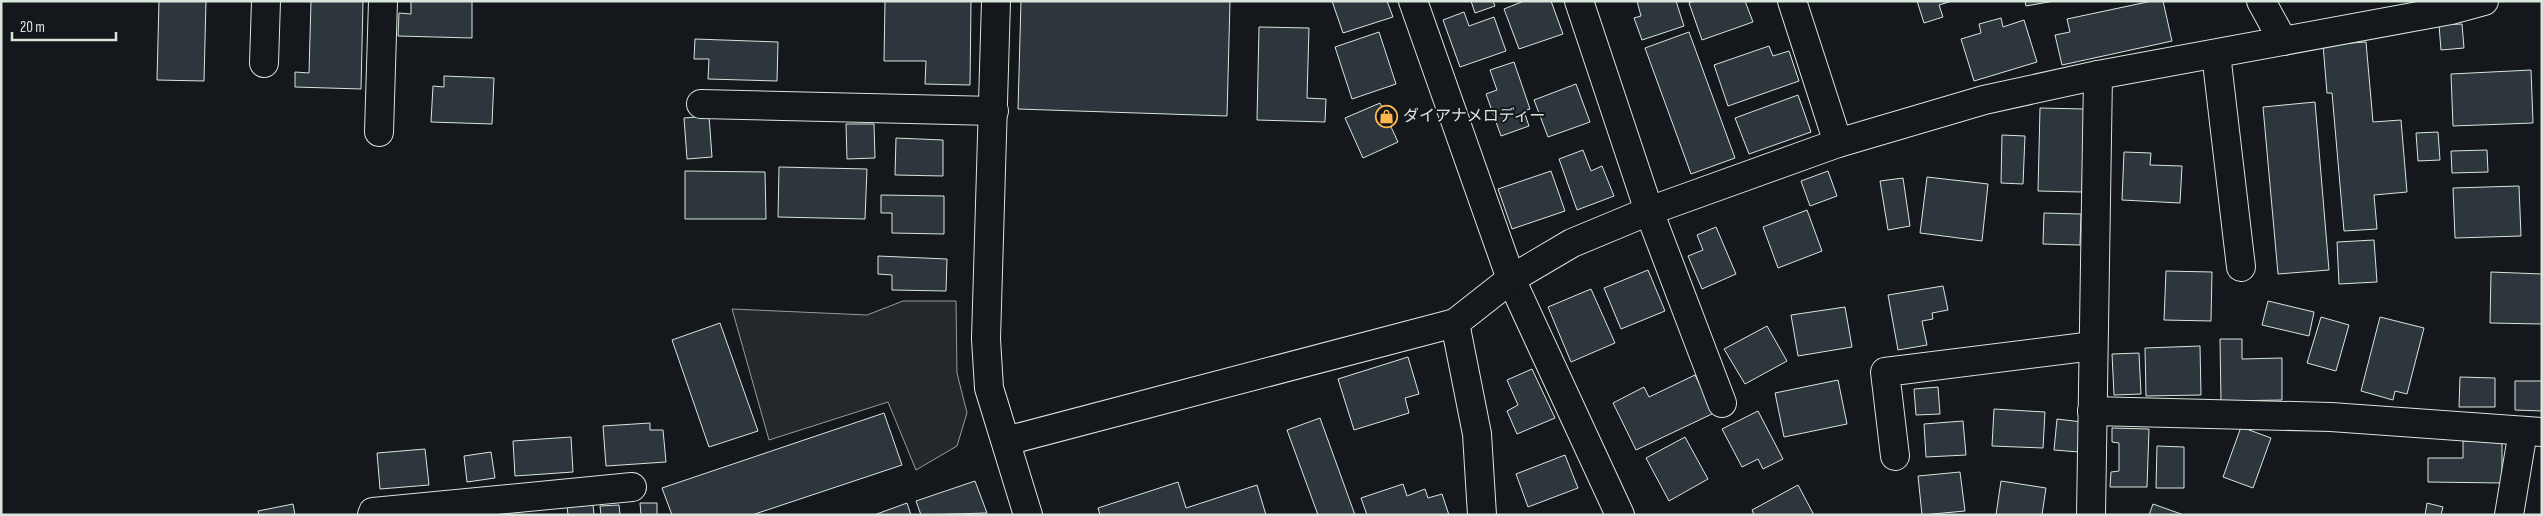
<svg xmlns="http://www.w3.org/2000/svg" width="2543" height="516" font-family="'Sofia Sans Condensed','Noto Sans JP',sans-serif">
<rect width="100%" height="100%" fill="#14181c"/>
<path fill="#24282b" stroke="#939e99" d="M903,301H956L957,373L967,413L957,446L916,470L888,402L769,440L732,309L867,315Z"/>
<g fill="#2c363c" stroke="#d8e6dc">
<path d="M159,1H206L204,81L157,80Z"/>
<path d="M311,1H363L361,89L295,87V72L309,73Z"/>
<path d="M411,1H472V38L398,36L399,13L411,14Z"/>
<path d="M885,1H971L970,85L925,84L926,61H884Z"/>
<path d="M1021,1H1230L1227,116L1018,109Z"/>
<path d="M1332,1H1387L1393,17L1343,33Z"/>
<path d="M1471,1H1493L1495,6L1475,13Z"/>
<path d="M1524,1H1551L1563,34L1519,49L1504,9Z"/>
<path d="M1637,1H1676L1684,26L1642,40L1634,18L1641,16Z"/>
<path d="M1694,1H1745L1753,22L1702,40L1689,3Z"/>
<path d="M1917,1H1952L1939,5L1943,17L1924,23Z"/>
<path d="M2025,1H2054L2026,6Z"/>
<path d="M2152,1H2163L2172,41L2062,65L2055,35L2070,32L2067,19Z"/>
<path d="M1464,12L1469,26L1494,17L1506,51L1460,67L1443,20Z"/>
<path d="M2001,18L2003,27L2024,20L2037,62L1974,81L1961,39L1981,33L1979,24Z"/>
<path d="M2462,24L2464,48L2441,50L2439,25Z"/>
<path d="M1259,27L1309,28L1307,98L1326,99L1325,122L1257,120Z"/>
<path d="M1379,32L1396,84L1352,99L1335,47Z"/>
<path d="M1689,32L1735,158L1691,174L1645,48Z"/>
<path d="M695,39L778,42L777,81L708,79L709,59H694Z"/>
<path d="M2366,42L2373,122L2401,120L2407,192L2374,195L2377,229L2344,231L2332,93H2327L2323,45Z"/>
<path d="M1769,46L1773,56L1789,51L1799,81L1728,106L1714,65Z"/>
<path d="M1514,62L1530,109L1524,111L1529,126L1501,136L1486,94L1497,90L1490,70Z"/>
<path d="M2531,70L2533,123L2453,126L2451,74Z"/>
<path d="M444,76L494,78L492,124L431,122L433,86L444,87Z"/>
<path d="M1576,84L1590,122L1548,137L1534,100Z"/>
<path d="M1798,95L1811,132L1749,154L1735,118Z"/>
<path d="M2315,102L2329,270L2278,274L2263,107Z"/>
<path d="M1380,103L1398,142L1363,158L1345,118Z"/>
<path d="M2040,108L2084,109L2082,192L2038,191Z"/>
<path d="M709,116L712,157L687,159L684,118Z"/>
<path d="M846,124H874L875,158L847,159Z"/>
<path d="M2438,132L2440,160L2418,161L2416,133Z"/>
<path d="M2002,135L2025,136L2023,184L2001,183Z"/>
<path d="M896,138L943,140V176L895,175Z"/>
<path d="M1583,150L1591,171L1602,166L1614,196L1577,210L1559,159Z"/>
<path d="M2487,150L2488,172L2452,173L2451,151Z"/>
<path d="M2124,152L2151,153L2150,165L2182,166L2180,203L2122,200Z"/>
<path d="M779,167L867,169L865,219L778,217Z"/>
<path d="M685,171L765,172L766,219H685Z"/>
<path d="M1551,171L1565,211L1512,229L1498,189Z"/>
<path d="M1828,171L1837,196L1810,206L1801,181Z"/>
<path d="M1927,177L1988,184L1982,241L1920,233Z"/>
<path d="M1903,178L1910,226L1888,230L1880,181Z"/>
<path d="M2519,186L2521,236L2455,238L2453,188Z"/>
<path d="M881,195L944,196V234L892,233V213H881Z"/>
<path d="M1807,210L1822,251L1778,268L1763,227Z"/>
<path d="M2044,213L2081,214L2080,245L2043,244Z"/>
<path d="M1716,227L1736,274L1702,289L1688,256L1703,250L1697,235Z"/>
<path d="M2374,240L2377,282L2339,284L2337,242Z"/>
<path d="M878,256L947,259L946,291L892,290V275L878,274Z"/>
<path d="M1648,270L1665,311L1621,329L1604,288Z"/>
<path d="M2166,271L2212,272L2211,321L2164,320Z"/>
<path d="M2491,272L2542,274V324L2490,323Z"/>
<path d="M1943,286L1948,310L1932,313L1933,319L1922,321L1927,345L1898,350L1888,295Z"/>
<path d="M1591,289L1615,343L1571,362L1548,307Z"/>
<path d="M2268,301L2314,312L2309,336L2262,325Z"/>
<path d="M1845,307L1852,347L1798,356L1791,315Z"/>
<path d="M2321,317L2349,325L2336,371L2307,363Z"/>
<path d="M2380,317L2424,328L2407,394L2395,391L2393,400L2361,391Z"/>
<path d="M720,323L758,431L709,447L672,340Z"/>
<path d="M1767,326L1787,361L1745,384L1724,349Z"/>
<path d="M2220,339H2242V359L2282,358V400L2221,401Z"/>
<path d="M2200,346L2201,395L2146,396L2145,348Z"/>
<path d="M2139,353L2141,394L2114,395L2112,354Z"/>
<path d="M1408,357L1419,394L1405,398L1409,413L1354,430L1338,379Z"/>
<path d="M1532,369L1555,418L1517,434L1507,411L1518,405L1507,380Z"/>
<path d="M1695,375L1714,413L1636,450L1613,403L1644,387L1649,397Z"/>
<path d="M2460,377L2495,378V407H2459Z"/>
<path d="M1838,380L1847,424L1784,437L1775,393Z"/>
<path d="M2515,381H2542V411L2515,410Z"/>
<path d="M1938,387L1940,414L1916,415L1914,389Z"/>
<path d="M1994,409L2045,412L2043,448L1992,446Z"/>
<path d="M1758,411L1783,459L1763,469L1758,459L1742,467L1722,429Z"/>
<path d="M884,413L902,465L752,515H672L662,488Z"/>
<path d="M1320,418L1355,515H1318L1287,430Z"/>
<path d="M2057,419L2082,422L2079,452L2054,450Z"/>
<path d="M1963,421L1966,455L1926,457L1924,424Z"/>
<path d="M650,423V430H663L666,462L606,466L603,426Z"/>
<path d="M2241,427L2271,438L2253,488L2223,477Z"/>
<path d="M2112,428L2149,429L2147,487H2110L2111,472L2119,471V443L2112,442Z"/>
<path d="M571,437L573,472L515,476L513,441Z"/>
<path d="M1685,437L1708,479L1669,501L1646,458Z"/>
<path d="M2463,441L2502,442V483L2428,482V458H2463Z"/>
<path d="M2157,446L2184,447V488H2156Z"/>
<path d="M425,449L429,485L380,489L377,453Z"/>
<path d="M491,452L495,478L467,482L464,456Z"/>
<path d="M1565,455L1578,488L1528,507L1516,474Z"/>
<path d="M1960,472L1965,511L1922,515L1918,476Z"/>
<path d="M975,481L987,513L921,515L916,501Z"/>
<path d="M2001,481L2046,488L2042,515H1996Z"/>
<path d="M1178,482L1186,508L1257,485L1266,515H1100L1098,508Z"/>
<path d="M1403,484L1407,496L1425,489L1428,498L1442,494L1449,515H1367L1361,498Z"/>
<path d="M1798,485L1814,515H1754L1752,510Z"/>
<path d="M640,503H657V515H641Z"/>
<path d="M907,503L911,515H874Z"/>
<path d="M2427,503L2443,507L2441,515H2425Z"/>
<path d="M293,504L295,515H259L258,511Z"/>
<path d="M593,504L594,515H568L567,506Z"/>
<path d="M2153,504L2184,515H2149Z"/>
<path d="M619,505L620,515H601L600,506Z"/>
</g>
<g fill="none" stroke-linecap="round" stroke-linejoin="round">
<defs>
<g id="minor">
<path d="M996,1L986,339L989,388L1028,515"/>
<path d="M1413,1L1511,279L1620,515"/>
<path d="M1579,1L1649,211L1722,403"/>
<path d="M1792,1L1838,143"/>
<path d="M2261,1L2283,41"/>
<path d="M2216,54L2241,267"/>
<path d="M264,63L266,1"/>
<path d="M701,104L994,111"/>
<path d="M379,132L383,1"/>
<path d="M1455,323L1477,434L1482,515"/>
<path d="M2092,411L2331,417L2542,432"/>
<path d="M1006,441L1455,323L1511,279L1572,243L1649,211L1838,143L1984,100L2098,75L2451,10L2484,1"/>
<path d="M1895,456L1885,372L2093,346"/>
<path d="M372,515L373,512L632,487"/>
<path d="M2091,515L2098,75"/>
<path d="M2509,515L2523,431"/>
</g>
</defs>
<use href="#minor" stroke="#d8e6dc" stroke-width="30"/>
<use href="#minor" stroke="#14181c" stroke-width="28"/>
</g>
<defs>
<symbol id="shop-ring" viewBox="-11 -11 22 22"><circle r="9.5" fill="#14181c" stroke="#ffb74d" stroke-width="1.5"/><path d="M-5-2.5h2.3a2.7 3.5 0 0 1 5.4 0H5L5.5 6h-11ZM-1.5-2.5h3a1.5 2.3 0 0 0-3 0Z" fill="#ffb74d"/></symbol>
</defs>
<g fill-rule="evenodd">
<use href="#shop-ring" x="1374" y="104" width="25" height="25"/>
</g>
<g text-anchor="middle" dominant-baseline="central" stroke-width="4" stroke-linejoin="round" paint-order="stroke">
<g font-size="16" fill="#d8e6dc" stroke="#14181c" text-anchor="start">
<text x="1403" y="116">ダイアナメロディー</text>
</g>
</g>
<rect width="2543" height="516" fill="none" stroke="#d8e6dc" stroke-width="5"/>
<path d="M12 32v8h104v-8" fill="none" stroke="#d8e6dc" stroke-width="2.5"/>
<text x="20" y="32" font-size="15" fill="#d8e6dc" stroke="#14181c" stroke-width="4" paint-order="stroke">20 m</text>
</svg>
